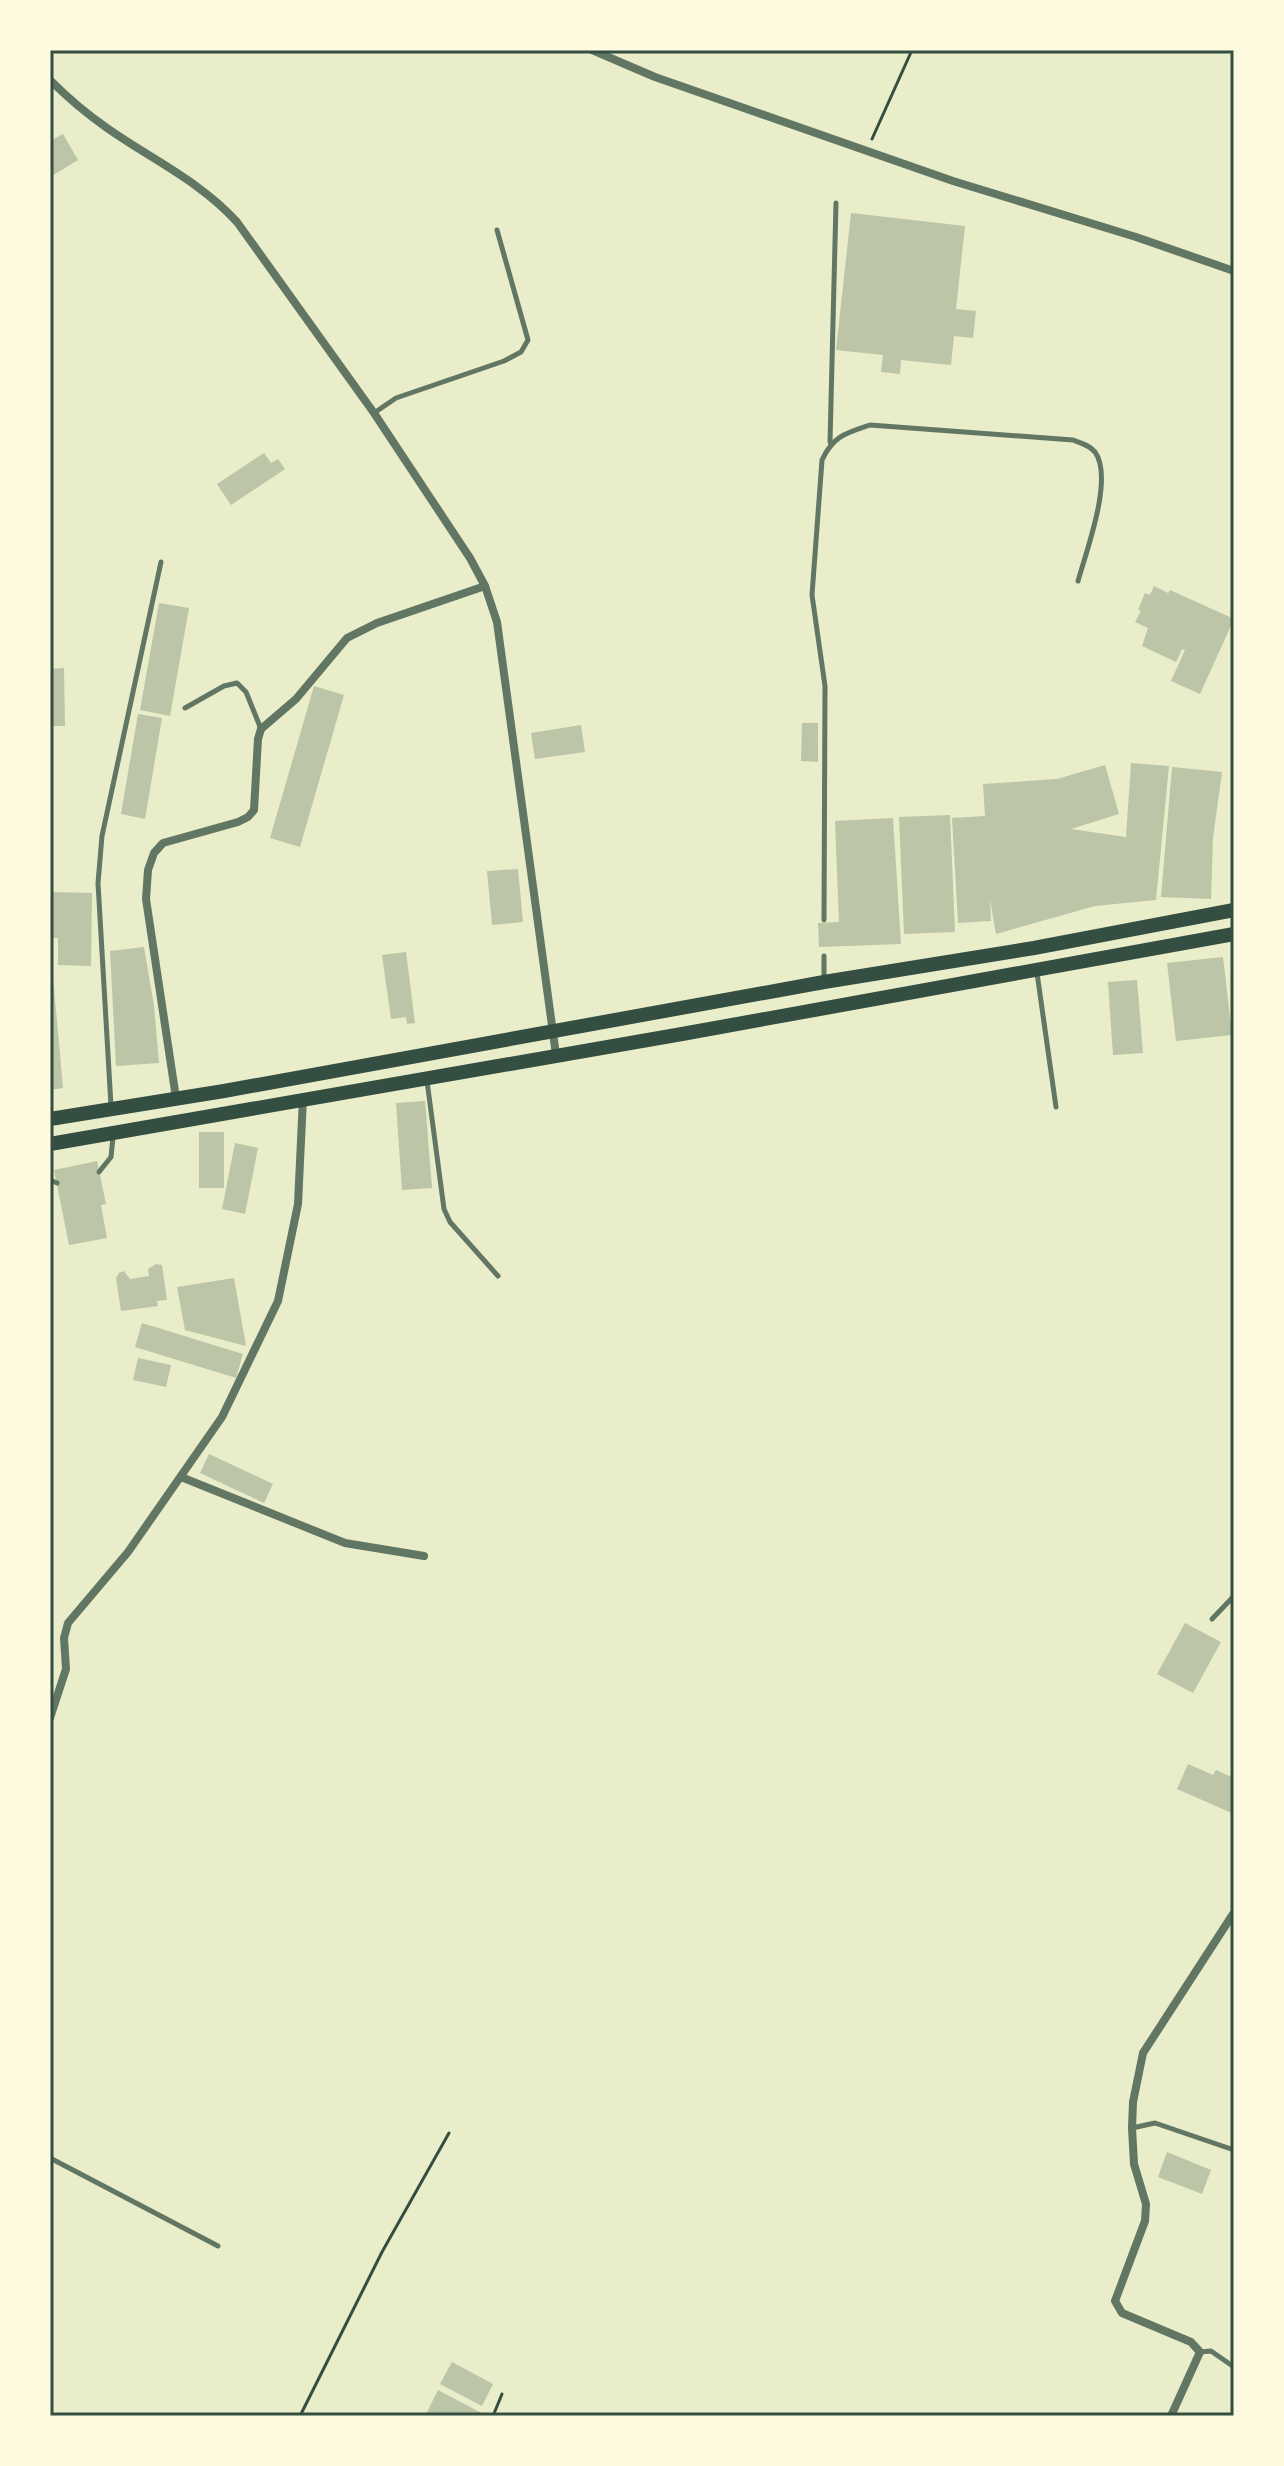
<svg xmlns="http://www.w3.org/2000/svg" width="1284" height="2466" font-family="Poppins,sans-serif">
<rect width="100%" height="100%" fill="#e9edc9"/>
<g fill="#bcc5a7">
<path d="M63,134L78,160L50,177V141Z"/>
<path d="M851,213L965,226L956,309L976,311L973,338L954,336L951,365L901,360L900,374L881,372L883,355L836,350Z"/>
<path d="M264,453L271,463L278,459L285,469L231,505L217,484Z"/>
<path d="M1154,586L1168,593L1170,590L1234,619L1200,694L1171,681L1185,650L1182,649L1176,662L1142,646L1148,628L1135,622L1141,611L1138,610L1145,593L1150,595Z"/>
<path d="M159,603L189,608L170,716L140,710Z"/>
<path d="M64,668L65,726H50V669Z"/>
<path d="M314,686L344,695L300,847L270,838Z"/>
<path d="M138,714L162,718L145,819L121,814Z"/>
<path d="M802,723H818V762L801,761Z"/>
<path d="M581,725L585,752L535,759L531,733Z"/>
<path d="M1131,763L1169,766L1156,900L1095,906L996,934L990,900L991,921L958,923L952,818L985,816L983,784L1057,779L1105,765L1119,814L1071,829L1126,837Z"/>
<path d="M1172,767L1222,772L1213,838L1211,899L1161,897Z"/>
<path d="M950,815L955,932L904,934L899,817Z"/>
<path d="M893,818L901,944L819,947L818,923L839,922L835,821Z"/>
<path d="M518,869L523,922L492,925L487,871Z"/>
<path d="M50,892L92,893L91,966L58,965V938H50Z"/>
<path d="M144,947L154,1006L159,1063L116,1066L110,951Z"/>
<path d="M406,952L415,1023L407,1024L406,1017L391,1019L382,955Z"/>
<path d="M1223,957L1232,1035L1176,1041L1167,963Z"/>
<path d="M50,966H52L63,1088L50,1090Z"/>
<path d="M1137,980L1143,1053L1113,1055L1108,982Z"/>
<path d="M425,1101L432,1188L402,1190L396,1103Z"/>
<rect x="199" y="1132" width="25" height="56"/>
<path d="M235,1143L258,1148L245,1214L222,1209Z"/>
<path d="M97,1161L106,1204L101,1205L107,1238L69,1245L54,1170Z"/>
<path d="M156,1264L162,1265L167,1300L157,1301L158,1306L121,1311L116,1278L119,1273L124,1271L130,1279L149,1276L148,1269Z"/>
<path d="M234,1278L246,1346L185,1330L177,1287Z"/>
<path d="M142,1323L243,1354L236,1378L135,1347Z"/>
<path d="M138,1358L171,1365L166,1387L133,1380Z"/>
<path d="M209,1454L273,1484L264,1503L200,1473Z"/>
<path d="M1185,1623L1221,1642L1193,1693L1157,1674Z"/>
<path d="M1188,1764L1213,1775L1216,1770L1234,1778V1814L1177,1789Z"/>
<path d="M1167,2152L1211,2170L1202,2194L1158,2177Z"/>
<path d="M452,2362L493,2384L482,2406L440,2384Z"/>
<path d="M438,2390L487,2416H425Z"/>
</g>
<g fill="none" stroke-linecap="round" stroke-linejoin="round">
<g stroke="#344e41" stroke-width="3">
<path d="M872,139L912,50"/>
<path d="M300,2416L382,2252L449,2133"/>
<path d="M493,2416L502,2394"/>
</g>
<g stroke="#617663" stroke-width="5">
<path d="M374,413L396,398L504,361L521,352L528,340L497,230"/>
<path d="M830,442L836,203"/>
<path d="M185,708L224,686L237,683L246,692L261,729"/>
<path d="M824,920L825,686L812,595L822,460C833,436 846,433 870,425L1073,440C1081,443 1089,445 1095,452C1114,478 1086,552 1078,581"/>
<path d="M1037,973L1056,1107"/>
<path d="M824,981V956"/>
<path d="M427,1081L444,1209L450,1222L498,1276"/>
<path d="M111,1106L98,883L102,836L161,562"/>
<path d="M99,1172L111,1157L113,1137"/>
<path d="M50,1180L57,1183"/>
<path d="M1212,1619L1234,1596"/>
<path d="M1132,2128L1155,2123L1234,2150"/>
<path d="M50,2158L218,2246"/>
<path d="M1200,2352L1211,2351L1234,2367"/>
</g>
<g stroke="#617663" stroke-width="8">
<path d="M592,50L655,77L953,181L1136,237L1234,271"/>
<path d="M50,80C67,97 87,114 107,128C151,159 200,181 237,222L374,413L470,558L485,586L497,622L556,1055"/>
<path d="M176,1098L146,899L148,870L154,853L163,843L238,822L248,817L254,810L258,739L261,729L296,699L347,638L377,623L485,586"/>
<path d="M181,1477L345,1543L424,1556"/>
<path d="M50,1718L66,1669L64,1638L68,1623L128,1552L222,1417L278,1301L298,1204L303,1098"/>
<path d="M1171,2416L1200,2352L1191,2342L1122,2313L1115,2301L1145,2221L1146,2204L1134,2164L1132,2128L1133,2102L1143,2053L1233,1914"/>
</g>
<g stroke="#344e41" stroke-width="14">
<path d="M50,1119L224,1091L824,982L1034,948L1234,910"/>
<path d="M50,1144L682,1034L1234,934"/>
</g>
</g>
<rect width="1284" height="2466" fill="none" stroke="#fefae0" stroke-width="104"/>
<rect x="52" y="52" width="1180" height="2362" fill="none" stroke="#344e41" stroke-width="3"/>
</svg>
